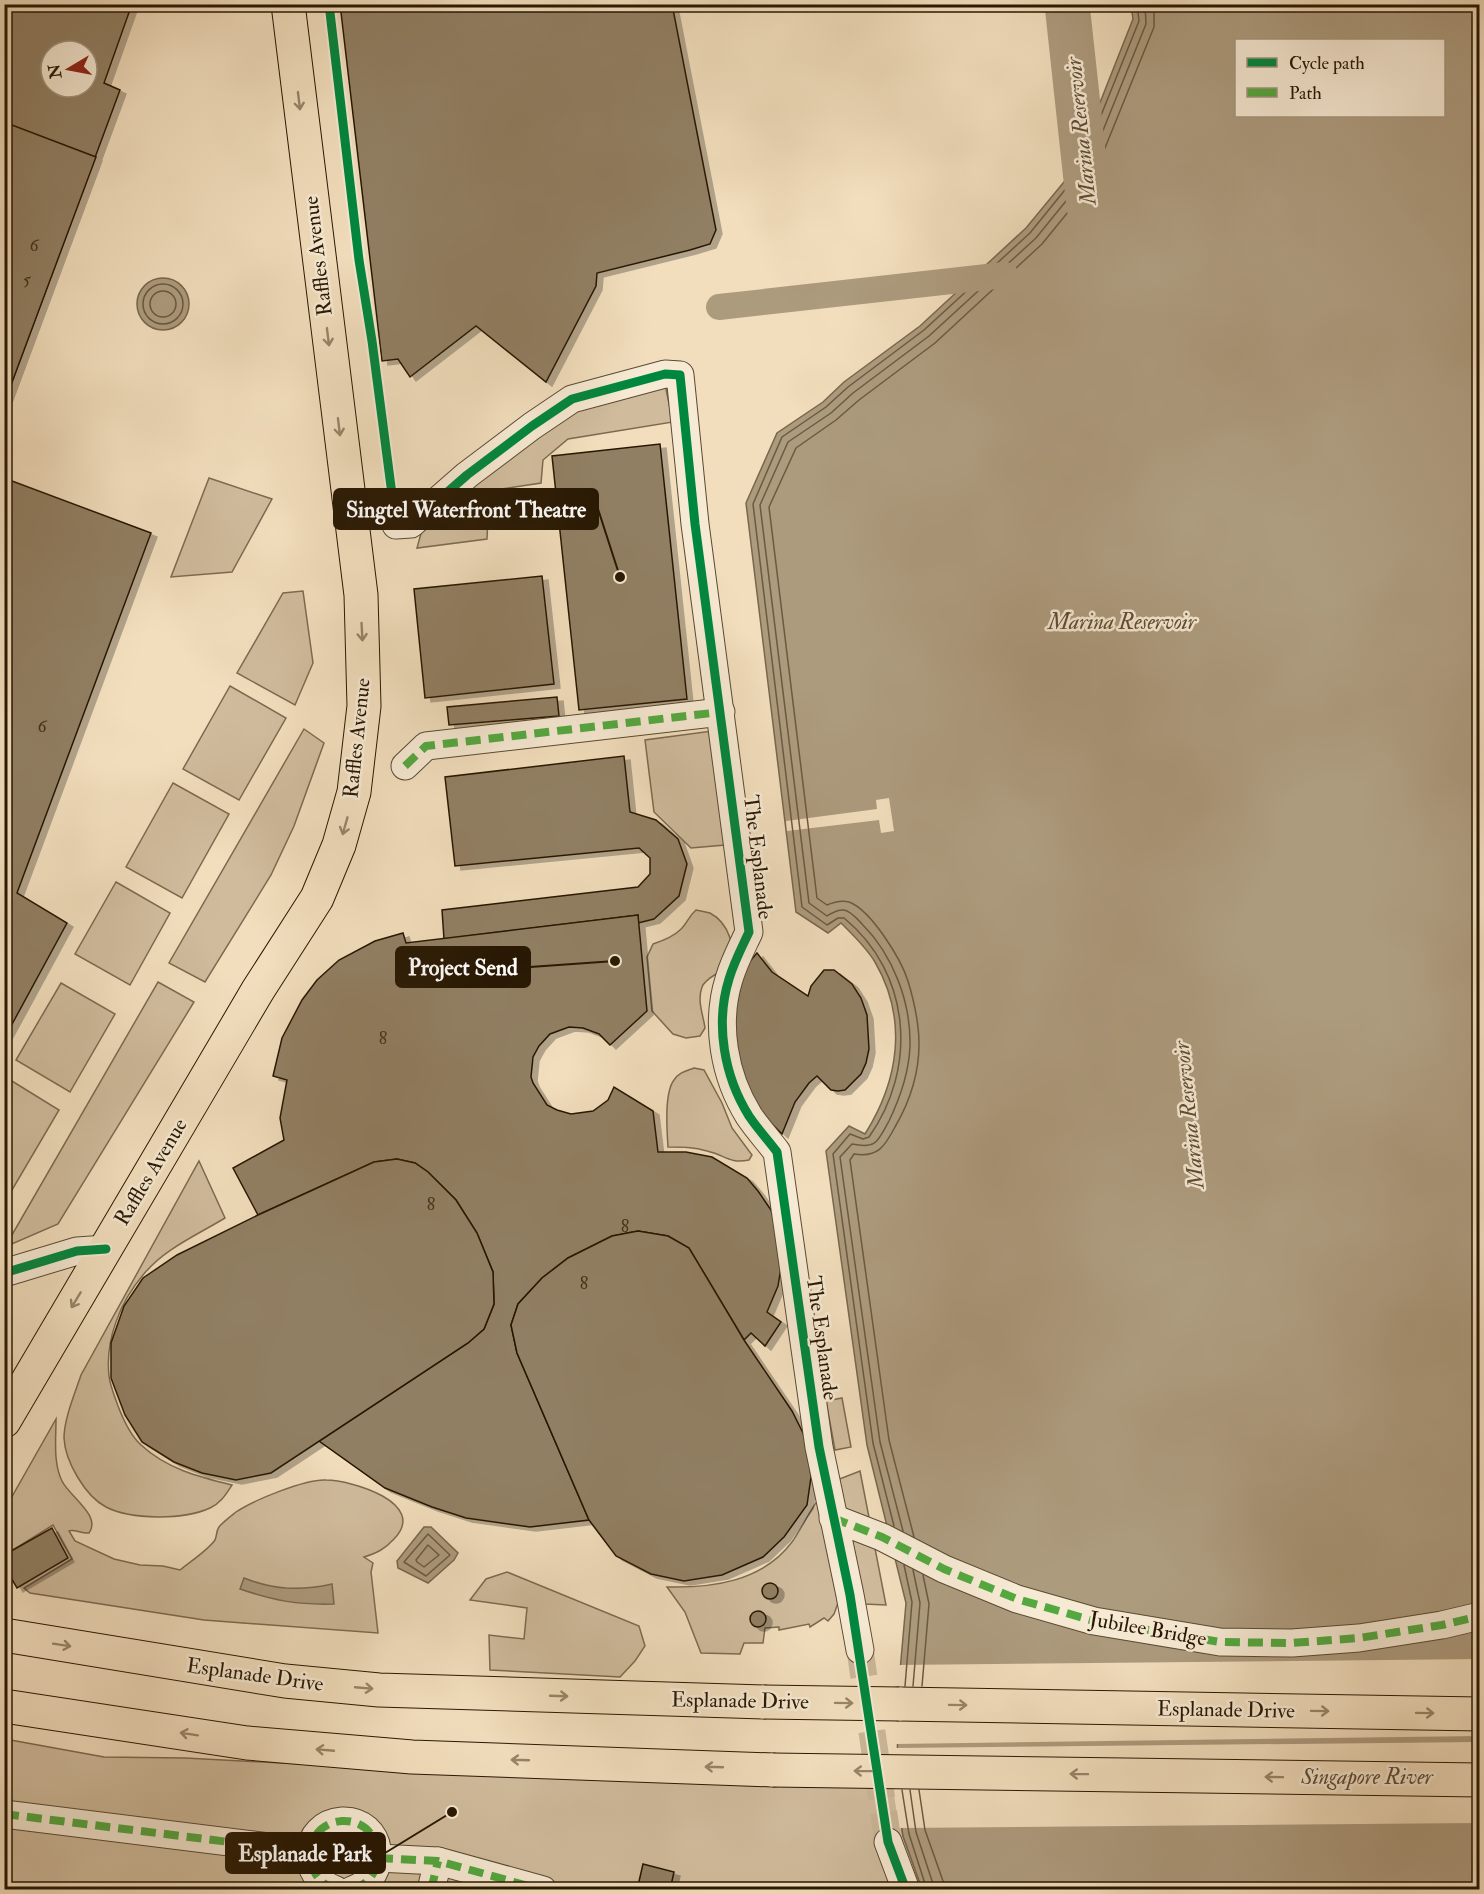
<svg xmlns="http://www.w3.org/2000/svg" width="1484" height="1894" font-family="'IM FELL Double Pica',serif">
<defs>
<filter id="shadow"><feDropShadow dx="6" dy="4" stdDeviation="0" flood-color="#0004"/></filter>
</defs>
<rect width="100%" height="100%" fill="#f2debd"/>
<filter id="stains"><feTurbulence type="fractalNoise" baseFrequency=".00333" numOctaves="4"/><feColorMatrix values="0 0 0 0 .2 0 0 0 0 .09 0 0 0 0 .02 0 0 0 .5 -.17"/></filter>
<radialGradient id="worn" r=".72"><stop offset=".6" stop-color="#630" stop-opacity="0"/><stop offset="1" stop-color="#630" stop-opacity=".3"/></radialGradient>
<g fill="#d0bc9d" stroke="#7c6a50" stroke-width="1.5">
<path d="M664,380L673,422L568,439L543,460L541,483L489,491L487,539L417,548L423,526L538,425Z"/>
<path d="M209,478L272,499L232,572L171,577Z"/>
<path d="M303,591L313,663L295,705L237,673L283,593Z"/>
<path d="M230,686L286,718L239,800L183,769Z"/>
<path d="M304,729L324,743L294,826L271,875L205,982L169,963Z"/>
<path d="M712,731L725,845L691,848L654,812L645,740Z"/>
<path d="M173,783L229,814L182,898L126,867Z"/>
<path d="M116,882L170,913L130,985L75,954Z"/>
<path d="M696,910C701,911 706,912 710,913C727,922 740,950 726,966C720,974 706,977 702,987C697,1001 703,1014 705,1028L700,1036L686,1038L673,1034L652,1011L647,957L653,944C662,941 673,937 680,930C687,924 688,917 696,910Z"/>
<path d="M158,982L194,1002L58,1224L5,1247Z"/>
<path d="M61,983L115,1014L70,1092L16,1060Z"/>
<path d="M694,1068L704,1070L722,1103L732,1128L752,1155L749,1160C729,1164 725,1155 707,1151C694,1147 682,1147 668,1147C667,1131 664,1093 674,1080C679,1072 686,1071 694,1068Z"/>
<path d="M7,1078L59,1110L12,1190L4,1186V1083Z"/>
<path d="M199,1161L225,1218C197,1235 164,1249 143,1275C120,1302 105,1340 109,1376C110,1386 115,1397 118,1406C123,1419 131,1436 141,1445C167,1469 199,1477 232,1485C226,1494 221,1503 210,1508C184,1520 131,1520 106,1507C85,1496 65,1461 64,1438C64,1419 75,1393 81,1375Z"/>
<path d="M842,1398L851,1447L835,1450L826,1401Z"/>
<path d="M56,1419C56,1439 53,1463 62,1481C69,1496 102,1516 89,1533C82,1534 75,1529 69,1531L75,1541L114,1559L140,1565L163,1566L180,1570C191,1561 207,1551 215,1540C217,1536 216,1531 219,1527C223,1522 231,1516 236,1512C254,1500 305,1479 326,1480C351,1480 429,1503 394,1539C385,1549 377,1553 364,1557L373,1563L371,1572L378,1633L204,1620L30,1593L24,1588L72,1559L53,1525L5,1555V1509Z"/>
<path d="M860,1471L886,1605L864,1604L837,1480Z"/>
<path d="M819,1499L838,1603L834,1614L828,1621L824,1618L810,1627L809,1624L779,1630V1627L765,1628L763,1643H744L740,1654L701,1653L685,1612L667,1587C712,1588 762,1582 792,1542C799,1533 814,1503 819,1499Z"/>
<path d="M507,1572L639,1626L645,1646L635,1661L620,1677L490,1670L489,1635L524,1639L527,1608L470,1600L486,1579Z"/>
<path d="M5,1739L104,1757L185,1758L492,1774L896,1788L903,1836L922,1889L5,1890Z"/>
</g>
<g fill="#ad9b7e" stroke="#78674d" stroke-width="1.5" fill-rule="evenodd">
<path d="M1131,5H1479V1887L1474,1885L1471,1890L922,1889L903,1836L896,1788L900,1671L906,1603L867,1445L826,1151L849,1126L865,1134C899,1080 908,1019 875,962C866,947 853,935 841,923L828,933L796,912L746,503L777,433L823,402L844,382L920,326L1026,228L1073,171L1133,19ZM1236,40H1444V116H1236Z"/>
<circle cx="163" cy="304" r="26"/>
<path d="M424,1527H431L458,1553L454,1560L428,1583L398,1568L397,1561Z"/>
<path d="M244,1578C274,1590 301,1591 332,1584L334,1604C298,1605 275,1601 240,1589Z"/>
</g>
<g fill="#f2debd">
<path d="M889,798L894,831L881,833L879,820L787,831L786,821L877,809L876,800Z"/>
<path d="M1479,1659V1736L895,1744L897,1665Z"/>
<path d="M1479,1742V1823L899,1828L893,1788L894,1748Z"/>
</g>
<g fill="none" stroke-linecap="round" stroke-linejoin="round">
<g stroke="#6a5a40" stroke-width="1.5">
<circle cx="163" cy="304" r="20"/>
<circle cx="163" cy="304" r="13"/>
<path d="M894,1526L873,1443L833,1154L850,1134L863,1139L869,1137C918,1068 911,973 844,918H838L827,925L802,907L753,504L782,437L826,407L848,387L924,330L1030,233L1077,175L1139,21L1137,4"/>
<path d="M903,1531L880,1442L840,1157L852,1144C877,1149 877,1142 889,1121C900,1098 909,1072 910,1046C911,1002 893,955 862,924C857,919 851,911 844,910C837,909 832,913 827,916L809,903L760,505L788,442L831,413L853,393L929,336L1036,238L1083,180L1146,24L1145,4"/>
<path d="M428,1534L450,1555L426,1576L404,1562Z"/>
<path d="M914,1537L889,1440L850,1160L854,1154C878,1158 885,1146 895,1127C909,1103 919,1073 919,1044C919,1024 914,1001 908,981C901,959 871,910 849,902C841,900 834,902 827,905L817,898L769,507L796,448L836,420L859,400L935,343L1042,244L1090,185L1154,27V4"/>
<path d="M428,1545L439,1555L424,1567L417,1562L416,1560Z"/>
<path d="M904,1565L912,1602L905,1686"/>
<path d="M913,1686L920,1603L913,1570"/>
<path d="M922,1686L929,1604L923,1575"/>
<path d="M902,1790L909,1834L927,1890"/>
<path d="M910,1790L916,1832L935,1890"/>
<path d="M919,1790L925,1830L943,1881L944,1890"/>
</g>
<path stroke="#ad9b7e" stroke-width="26" d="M719,307L1005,275"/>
<path stroke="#ad9b7e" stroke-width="45" d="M1067,4L1089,207"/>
</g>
<g fill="#917f64" stroke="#281803" stroke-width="1.5" fill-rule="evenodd" filter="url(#shadow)">
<path d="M4,4H132L104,83L120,90L5,401ZM51,51H87V87H51Z"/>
<path d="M340,4H672L716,230L710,244L690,250L597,273L596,286L546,382L476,326L410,377L398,359L382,361Z"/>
<path d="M4,122L96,157L5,401H4Z"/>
<path d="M660,444L687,699L579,710L552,456Z"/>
<path d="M4,478L151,533L17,893L67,923L4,1039Z"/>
<path d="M542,576L554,684L425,698L414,589Z"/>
<path d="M557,697L559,716L449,725L447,707Z"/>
<path d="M624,756L630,812L656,820L678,839L687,864L679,896L654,919L638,923V915L444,939L442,910L638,887L650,874V858L639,848L455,866L445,777Z"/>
<path d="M638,915L647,1011L610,1045L599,1034L583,1028L569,1027L550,1034L539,1046L533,1057L531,1077L533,1083L547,1105L557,1110L571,1114L593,1111L608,1100L614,1087L653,1111L658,1152H686L712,1157L747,1178L758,1191L771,1210L778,1232L782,1261L778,1286L767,1312L781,1322L765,1346L751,1333L744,1340L689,1248L668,1236L638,1231L612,1236L568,1258L542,1278L518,1304L511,1325L517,1353L589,1520L530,1527L466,1518L432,1507L385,1488L319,1441L468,1343L484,1329L494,1304L493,1272L477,1233L456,1200L428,1172L415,1163L397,1159L374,1162L258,1215L233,1168L284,1140L280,1118L287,1080L273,1076L282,1038L302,1000L317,980L339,960L375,941L403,933L406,943Z"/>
<path d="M757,953L772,972L808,996L811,986L824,970H834L852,984L861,998L867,1015L869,1049L866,1063L861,1074L845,1090L838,1091L831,1090L817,1076L809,1083L795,1102L782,1134L758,1110L739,1063L734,1016L745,967Z"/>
<path d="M397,1159L415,1163L428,1172L456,1200L477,1233L493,1272L494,1304L484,1329L468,1343L271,1473L236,1480L202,1473L174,1462L142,1442L125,1415L111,1378V1343L124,1306L143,1278L177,1255L258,1215L374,1162Z"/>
<path d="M638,1231L668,1236L689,1248L744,1340L792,1411L803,1433L808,1449L811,1477L807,1505L784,1537L763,1557L722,1575L684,1581L651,1574L616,1556L589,1520L517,1353L511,1325L518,1304L542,1278L568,1258L612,1236Z"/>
<path d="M52,1528L68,1558L17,1588L4,1566V1555Z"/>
<circle cx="770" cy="1591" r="8"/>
<circle cx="758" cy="1619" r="8"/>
<path d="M643,1864L674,1872L670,1890H637Z"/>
</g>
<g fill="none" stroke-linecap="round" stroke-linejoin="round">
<path stroke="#cab698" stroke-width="27" stroke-dasharray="27 14" stroke-linecap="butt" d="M860,1650L888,1842"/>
<defs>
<g id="street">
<path d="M396,525L411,524L467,475L532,426L572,399L665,374L680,375L695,524L749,932C742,947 734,962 729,979C715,1024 724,1076 749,1116C757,1128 768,1140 777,1152L819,1447L850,1595L860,1650"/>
<path d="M405,766L426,746L721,712"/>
<path d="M4,1273L77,1251L106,1249"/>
<path d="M833,1518L882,1537L944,1569L1017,1599L1094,1621L1220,1642L1292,1643L1359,1638L1442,1625L1480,1616"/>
<path d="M4,1814L310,1852"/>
<path d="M888,1842L906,1890"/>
<path d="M378,1858L438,1861L543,1890"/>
<path d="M336,1890C299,1877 302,1824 342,1821C383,1819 392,1877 352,1890"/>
<path d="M431,1890L438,1861"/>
</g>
<path id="primary" d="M4,1421L258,990L317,898L339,845L354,792L364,706L361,595L288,4"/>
<g id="highway">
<path d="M4,1635L285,1681L379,1690L764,1702"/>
<path d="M899,1704L1480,1714"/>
<path d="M4,1706L247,1743L412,1757L773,1770"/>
</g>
</defs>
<use href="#street" stroke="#5a4a32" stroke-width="29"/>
<use href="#primary" stroke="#281803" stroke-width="35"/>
<use href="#highway" stroke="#281803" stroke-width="35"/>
<use href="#street" stroke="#f7ead4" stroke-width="27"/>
<use href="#primary" stroke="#f2debd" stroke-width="33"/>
<use href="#highway" stroke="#f2debd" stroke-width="33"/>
<defs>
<g id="highway-bridge">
<path d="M764,1702L899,1704"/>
<path d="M773,1770L1480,1780"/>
</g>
</defs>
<use href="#highway-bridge" stroke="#281803" stroke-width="35" stroke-linecap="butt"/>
<use href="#highway-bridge" stroke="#f2debd" stroke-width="33"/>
<g stroke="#53a940" stroke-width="8" stroke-dasharray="15 8" stroke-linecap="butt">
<path d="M405,766L426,746L721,712"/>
<path d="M833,1518L882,1537L944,1569L1017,1599L1094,1621L1220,1642L1292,1643L1359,1638L1442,1625L1480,1616"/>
<path d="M4,1814L310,1852"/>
<path d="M378,1858L438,1861L543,1890"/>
<path d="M336,1890C299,1877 302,1824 342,1821C383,1819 392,1877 352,1890"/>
<path d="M431,1890L438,1861"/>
</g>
<defs>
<g id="cycleway">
<path d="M329,4L359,260L372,341L396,525L411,524L467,475L532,426L572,399L665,374L680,375L695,524L749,932C742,947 734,962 729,979C715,1024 724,1076 749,1116C757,1128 768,1140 777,1152L819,1447L850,1595L888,1842L906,1890"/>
<path d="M4,1273L77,1251L106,1249"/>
</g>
</defs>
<use href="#cycleway" stroke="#f7ead4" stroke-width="13"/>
<use href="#cycleway" stroke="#00873e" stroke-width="9"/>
</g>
<defs><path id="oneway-shaft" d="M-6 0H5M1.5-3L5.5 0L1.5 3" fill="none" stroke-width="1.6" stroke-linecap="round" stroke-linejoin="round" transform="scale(1.5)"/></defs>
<g stroke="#978569">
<use href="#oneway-shaft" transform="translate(299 101) rotate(83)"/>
<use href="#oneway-shaft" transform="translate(328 337) rotate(83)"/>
<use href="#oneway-shaft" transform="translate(339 427) rotate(83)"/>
<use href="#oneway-shaft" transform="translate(362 632) rotate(87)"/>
<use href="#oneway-shaft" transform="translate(345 826) rotate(106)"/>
<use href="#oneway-shaft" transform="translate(76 1300) rotate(121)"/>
<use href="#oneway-shaft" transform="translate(62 1645) rotate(9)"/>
<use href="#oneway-shaft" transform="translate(364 1688) rotate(5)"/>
<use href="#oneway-shaft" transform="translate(559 1696) rotate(2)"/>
<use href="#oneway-shaft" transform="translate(844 1703) rotate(1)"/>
<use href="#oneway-shaft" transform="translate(958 1705) rotate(1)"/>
<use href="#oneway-shaft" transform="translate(1320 1711) rotate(1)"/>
<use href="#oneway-shaft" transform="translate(1425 1713) rotate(1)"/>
<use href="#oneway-shaft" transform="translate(189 1734) rotate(-171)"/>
<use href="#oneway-shaft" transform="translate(325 1750) rotate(-175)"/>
<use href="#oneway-shaft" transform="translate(520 1760) rotate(-178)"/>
<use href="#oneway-shaft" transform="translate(714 1767) rotate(-178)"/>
<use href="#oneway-shaft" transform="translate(863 1771) rotate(-179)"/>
<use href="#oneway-shaft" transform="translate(1079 1774) rotate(-179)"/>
<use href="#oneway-shaft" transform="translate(1274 1777) rotate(-179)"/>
</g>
<g text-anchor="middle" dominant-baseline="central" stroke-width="5" stroke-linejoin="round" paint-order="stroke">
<g font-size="18" fill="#42321b">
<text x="34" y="245">6</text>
<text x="27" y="279">5</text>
<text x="42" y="726">6</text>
<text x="383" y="1038">8</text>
<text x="431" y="1204">8</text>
<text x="625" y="1226">8</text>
<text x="584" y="1283">8</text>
</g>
<g font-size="21" fill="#281803" stroke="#f7ead4">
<text transform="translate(318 256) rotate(-97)">Raffles Avenue</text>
<text transform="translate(357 738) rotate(-84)">Raffles Avenue</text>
<text transform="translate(758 857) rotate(83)">The Esplanade</text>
<text transform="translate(151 1172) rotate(-59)">Raffles Avenue</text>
<text transform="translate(822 1338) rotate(82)">The Esplanade</text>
<text transform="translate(1148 1629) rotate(10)">Jubilee Bridge</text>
<text transform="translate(255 1675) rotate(8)">Esplanade Drive</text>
<text transform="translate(740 1701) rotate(1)">Esplanade Drive</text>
<text transform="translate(1226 1710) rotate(1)">Esplanade Drive</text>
</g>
<g font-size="22" font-style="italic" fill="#5d4c34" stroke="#f7ead4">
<text transform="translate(1081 131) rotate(-96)">Marina Reservoir</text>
<text x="1122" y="622">Marina Reservoir</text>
<text transform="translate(1189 1115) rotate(-96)">Marina Reservoir</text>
<text x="1367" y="1777">Singapore River</text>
</g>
</g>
<path fill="none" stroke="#281803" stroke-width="2" d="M620 577L598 509M615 961L530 967M452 1812L385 1853"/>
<g fill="#281803" stroke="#f7ead4" stroke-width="2">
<circle cx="620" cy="577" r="6"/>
<circle cx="615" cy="961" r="6"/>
<circle cx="452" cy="1812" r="6"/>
</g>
<g fill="#281803" stroke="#281803" stroke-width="2">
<rect x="334" y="489" width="264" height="40" rx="6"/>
<rect x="396" y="947" width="134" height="40" rx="6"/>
<rect x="226" y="1833" width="159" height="40" rx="6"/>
</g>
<g font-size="22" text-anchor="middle" font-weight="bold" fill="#fff">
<text x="466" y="517">Singtel Waterfront Theatre</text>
<text x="463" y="975">Project Send</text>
<text x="305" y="1861">Esplanade Park</text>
</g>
<rect width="1484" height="1894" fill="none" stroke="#f2debd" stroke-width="24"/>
<rect x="6" y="6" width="1472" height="1882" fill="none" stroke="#281803" stroke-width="3"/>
<rect x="12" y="12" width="1460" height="1870" fill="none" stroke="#281803" stroke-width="1.5"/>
<rect x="1235" y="39" width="210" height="78" fill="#f7ead4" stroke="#a49680" stroke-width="1.5"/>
<rect x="1247" y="58" width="30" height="9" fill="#00873e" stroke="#a49680" stroke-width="1.5"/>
<text x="1289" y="69" font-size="18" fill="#281803">Cycle path</text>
<rect x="1247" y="88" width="30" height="9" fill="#53a940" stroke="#a49680" stroke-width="1.5"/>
<text x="1289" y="99" font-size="18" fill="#281803">Path</text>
<g transform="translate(69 69) rotate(260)"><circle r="28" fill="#f7ead4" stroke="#a49680" stroke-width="1.5"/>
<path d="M0-4.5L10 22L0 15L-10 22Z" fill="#8f2418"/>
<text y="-9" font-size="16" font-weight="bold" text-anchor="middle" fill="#281803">N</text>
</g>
<rect width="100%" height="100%" filter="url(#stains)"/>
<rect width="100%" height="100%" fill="url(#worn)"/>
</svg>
